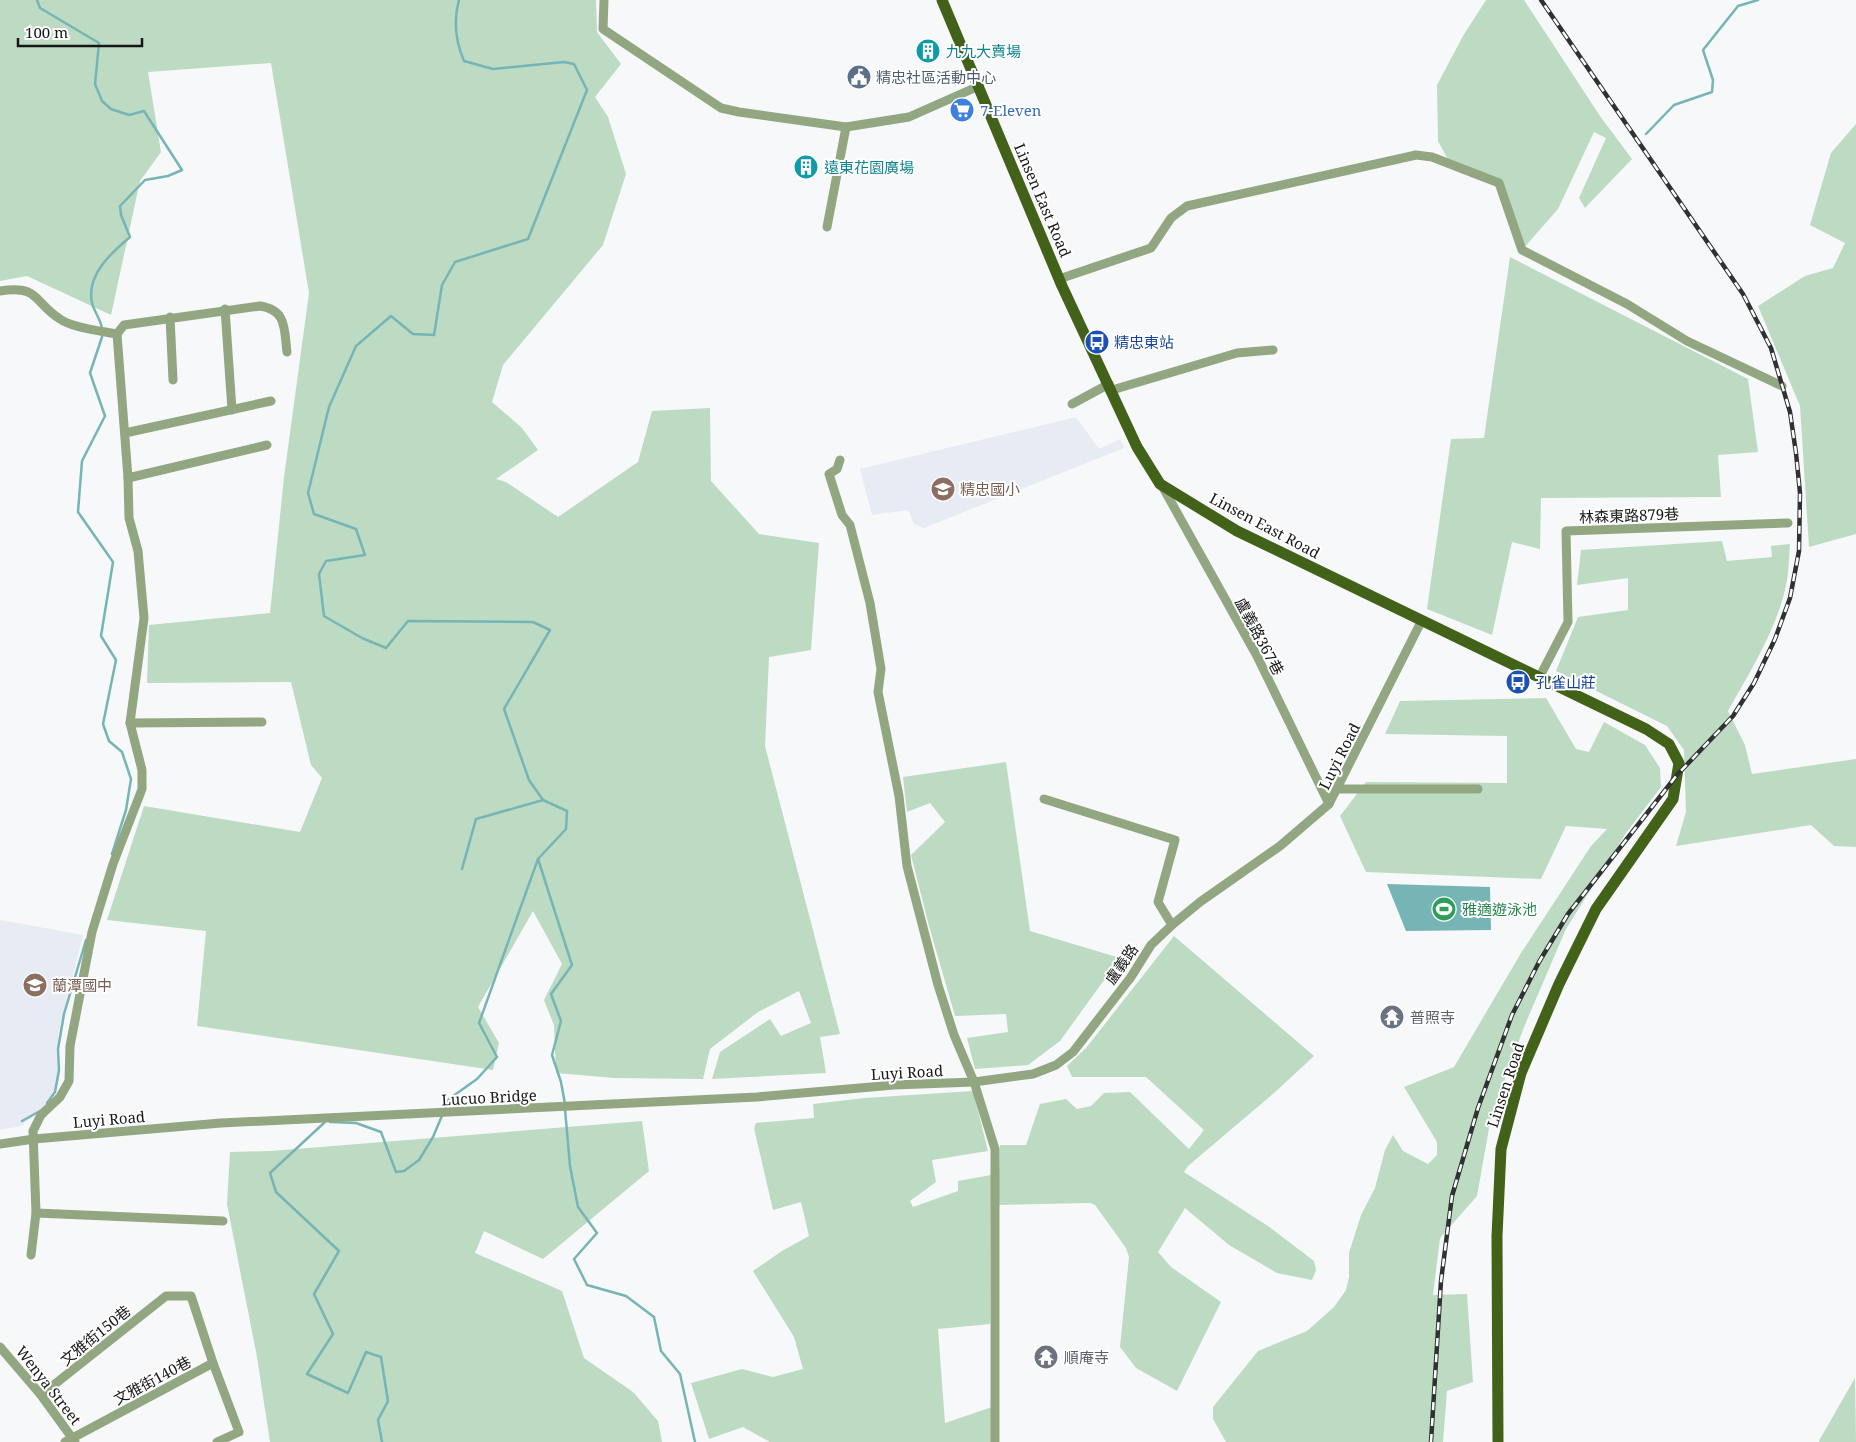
<svg xmlns="http://www.w3.org/2000/svg" width="1856" height="1442" font-family="'Noto Serif','Noto Sans TC',serif">
<rect width="100%" height="100%" fill="#f7f8f9"/>
<g fill="#e7ebf3">
<path d="M1076,417L1099,449L1120,439L1124,448L924,528L914,524L908,510L872,515L860,469Z"/>
<path d="M0,920L83,935L58,1035L59,1082L43,1108L21,1126L0,1130Z"/>
</g>
<g fill="#bcdbc2">
<path d="M0,0H596L597,32L621,64L595,97L608,117L626,174L603,245L503,365L492,402L522,428L538,450L496,479L506,482L558,517L638,462L652,411L710,408L711,481L759,534L819,543L811,650L769,657L765,746L840,1034L820,1037L826,1073L712,1079L720,1052L770,1019L781,1036L811,1023L799,991L758,1012L710,1049L703,1079L615,1078L556,1073L554,1025L544,1000L562,964L533,911L478,1007L499,1043L493,1070L197,1026L206,931L107,920L144,806L300,832L322,778L311,765L291,682L147,683L149,625L270,613L284,477L309,293L271,63L148,72L161,152L140,181L111,315L27,276L0,281Z"/>
<path d="M1486,0H1524L1600,116L1632,159L1585,208L1579,198L1606,138L1594,132L1558,209L1522,250L1499,183L1451,165L1438,141L1437,85L1463,36Z"/>
<path d="M1856,124V534L1809,547L1800,406L1758,306L1805,276L1833,268L1845,243L1810,225L1831,153Z"/>
<path d="M1510,257L1748,379L1758,452L1718,455L1721,497L1541,498L1540,549L1512,542L1492,635L1427,609L1451,439L1484,438Z"/>
<path d="M1722,541L1727,561L1772,557L1771,546L1790,544C1789,556 1789,568 1787,580C1779,626 1751,670 1728,711L1745,745L1752,774L1856,759V847L1834,846L1811,825L1676,846L1686,812L1684,750L1667,726L1556,671L1578,617L1628,610V578L1577,585L1581,550Z"/>
<path d="M1546,698L1576,749L1589,752L1604,722L1645,745L1660,768L1661,787L1626,833L1566,929L1524,1027L1491,1117L1477,1196L1440,1238L1433,1295L1467,1294L1473,1382L1447,1391L1443,1442H1226L1213,1419V1407L1258,1351L1307,1331L1334,1307L1346,1290L1349,1277V1253L1361,1215L1375,1188L1385,1150L1393,1135L1403,1151L1428,1164L1437,1155V1142L1404,1087L1454,1067L1521,953L1591,846L1607,829L1566,826L1541,879L1366,872L1340,816L1366,782L1507,783V736L1385,734L1400,701Z"/>
<path d="M1006,762L1030,931L1120,958L1060,1041L1028,1065L975,1069L967,1038L1008,1032L1006,1014L955,1016L929,926L911,855L945,822L930,803L907,812L903,777Z"/>
<path d="M1174,936L1314,1056L1274,1093L1188,1166L1184,1172L1268,1226L1314,1261L1316,1270L1312,1280L1277,1273L1229,1245L1185,1208L1158,1252L1171,1267L1221,1302L1177,1391L1136,1368L1120,1347L1129,1257L1126,1248L1095,1205L1090,1203L998,1205L1000,1145H1026L1040,1104L1066,1099L1077,1109L1091,1106L1104,1093L1130,1092L1189,1149L1204,1130L1146,1077H1072L1067,1066L1086,1048Z"/>
<path d="M973,1091L988,1151L932,1160L936,1182L910,1201L913,1207L958,1191V1181L991,1175L990,1324L938,1329L945,1423L992,1407L991,1442H770L743,1427L709,1439L691,1383L742,1369L773,1377L803,1369L794,1337L753,1271L782,1251L809,1236L801,1202L773,1210L754,1128L756,1123L814,1118L813,1104L865,1098Z"/>
<path d="M642,1121L649,1171L543,1259L484,1231L475,1253L562,1291L584,1358L633,1392L658,1421L662,1442H270L257,1357L227,1204L230,1152L271,1151Z"/>
<path d="M1855,1378L1856,1442H1819L1820,1439Z"/>
</g>
<path fill="#76b4b5" d="M1387,884L1490,887L1491,930L1406,931Z"/>
<g fill="none" stroke-linecap="round" stroke-linejoin="round">
<g stroke="#76b4b5" stroke-width="2.5">
<path d="M37,0L40,8L99,43L95,84L102,101L111,109L129,115L144,111L182,170L168,176L145,180L120,206L121,215L130,237C111,253 86,275 92,303C94,312 101,319 102,329"/>
<path d="M1646,134L1674,105L1712,92L1713,80L1703,50L1738,6L1758,0"/>
<path d="M103,334L90,373L105,416L82,461L78,512L113,562L101,636L116,660L103,724L109,741L122,752L131,779L126,810L112,854"/>
<path d="M538,859L572,965L551,994L561,1021L552,1055L561,1082L565,1104"/>
<path d="M462,869L476,819L543,800"/>
<path d="M47,1103L55,1092L59,1070L58,1049L64,1014L86,940"/>
<path d="M565,1109L570,1166L578,1207L597,1233L574,1259L587,1285L626,1296L654,1317L661,1351L680,1374L695,1442"/>
<path d="M22,1121L40,1111"/>
<path d="M325,1122L270,1173L276,1192L339,1251L314,1294L333,1334L307,1374L348,1393L366,1352L381,1357L388,1401L378,1420L382,1442"/>
<path d="M330,1122L356,1123L381,1132L396,1172L404,1171L419,1160L433,1137L449,1099L477,1079L497,1057L479,1023L538,859L566,829L567,811L543,800L529,780L504,709L550,630L533,622L408,621L386,648L362,638L324,616L319,574L326,561L365,555L356,529L314,514L308,493L329,407L356,346L391,316L413,334L434,335L442,285L455,262L528,239L587,90L574,64L564,62L493,69L464,61C456,42 453,21 459,0"/>
</g>
<g stroke="#93a682" stroke-width="9">
<path d="M604,0L603,29L721,108L739,112L846,127L909,117L979,86"/>
<path d="M827,227L846,127"/>
<path d="M1059,279L1151,248L1171,218L1187,206L1416,155L1432,157L1499,183L1522,250L1627,304L1687,341L1782,386"/>
<path d="M0,291C40,285 33,302 60,319C72,328 102,331 117,334L128,478L129,518L138,551L144,618L130,723L142,770V789L113,864L92,932L70,1046L69,1081L60,1097L41,1115L33,1131L36,1213L31,1255"/>
<path d="M225,309L232,410"/>
<path d="M170,317L173,380"/>
<path d="M117,334L124,325L260,306C287,310 284,329 287,352"/>
<path d="M1112,390L1237,353L1273,350"/>
<path d="M1072,404L1109,384"/>
<path d="M125,433L271,401"/>
<path d="M840,460L837,469L829,474L842,515L850,525L870,603L881,669L878,692L899,796L907,866L938,985L954,1035L974,1082L995,1149V1442"/>
<path d="M128,478L267,445"/>
<path d="M1161,484L1257,656L1329,804"/>
<path d="M1539,678L1568,622L1566,531L1788,523"/>
<path d="M130,723L262,722"/>
<path d="M1337,789H1478"/>
<path d="M1044,799L1175,840L1158,902L1172,925"/>
<path d="M0,1144L34,1139L221,1123L757,1097L894,1085L974,1082L1033,1074L1056,1065L1073,1052L1131,977L1151,945L1172,925L1200,902L1280,846L1329,804L1421,622"/>
<path d="M36,1213L223,1221"/>
<path d="M0,1347L41,1395L75,1442"/>
<path d="M213,1363L239,1432L217,1442"/>
<path d="M41,1395L166,1296H191L213,1363L65,1442"/>
</g>
<path stroke="#42621a" stroke-width="11" d="M942,0L1062,286L1137,447L1160,484L1237,531L1646,729L1669,744L1679,763L1673,799L1596,909L1559,984L1521,1073L1501,1149L1497,1236L1498,1442"/>
<defs>
<path id="rail" d="M1431,1442L1441,1281L1452,1196L1478,1108L1512,1015L1539,962L1568,914L1677,775L1733,716L1754,683L1775,639L1790,598L1799,551L1800,493L1796,453L1790,412L1771,348L1743,294L1541,0"/>
</defs>
<use href="#rail" stroke="#303132" stroke-width="4.5"/>
<use href="#rail" stroke="#fff" stroke-width="2.5" stroke-dasharray="8" stroke-linecap="butt"/>
</g>
<defs>
<symbol id="building-disc" viewBox="-11 -11 22 22"><circle r="9.5" fill="#0f9aa8" stroke="#fff"/><path d="M-4-6H4V6H1V3H-1V6H-4ZM-2.5-4.3h1.7v1.8h-1.7ZM.8-4.3h1.7v1.8H.8ZM-2.5-1h1.7V.8h-1.7ZM.8-1h1.7V.8H.8Z" fill="#fff"/></symbol>
<symbol id="civic-disc" viewBox="-11 -11 22 22"><circle r="9.5" fill="#5c6f8a" stroke="#fff"/><path d="M-.6-6.5H3V-4.5H.6V-3L4-1V1h2V6H-6V1h2V-1L-.6-3ZM-1.2 2.5V6h2.4V2.5Z" fill="#fff"/></symbol>
<symbol id="supermarket-disc" viewBox="-11 -11 22 22"><circle r="9.5" fill="#3f7fe0" stroke="#fff"/><path d="M-6-5.5h2.5l.6 2H6L4.5 2H-2.5L-4.4-4H-6ZM-1.5 3.2a1.3 1.3 0 1 0 .1 0ZM3 3.2a1.3 1.3 0 1 0 .1 0Z" fill="#fff"/></symbol>
<symbol id="bus-disc" viewBox="-11 -11 22 22"><circle r="9.5" fill="#1a4fb4" stroke="#fff"/><path d="M-5-6H5V4H4V6H2V4H-2V6H-4V4H-5ZM-3.5-4V0h7V-4ZM-3.5 1.2v1.5H-2V1.2ZM2 1.2v1.5H3.5V1.2Z" fill="#fff"/></symbol>
<symbol id="school-disc" viewBox="-11 -11 22 22"><circle r="9.5" fill="#8d6e63" stroke="#fff"/><path d="M0-5L7-2L0 1L-7-2ZM-4 1L0 2.5L4 1V4Q0 6-4 4Z" fill="#fff"/></symbol>
<symbol id="stadium-disc" viewBox="-11 -11 22 22"><circle r="9.5" fill="#2e9e5b" stroke="#fff"/><path d="M0-5a6.5 5 0 1 0 0 10a6.5 5 0 1 0 0-10ZM-3.5-1.8h7v3.6h-7Z" fill="#fff"/></symbol>
<symbol id="temple-disc" viewBox="-11 -11 22 22"><circle r="9.5" fill="#6b7280" stroke="#fff"/><path d="M0-6L5-2H3V0L6.5 2.5H4V6H1.5V3h-3V6H-4V2.5H-6.5L-3 0V-2H-5Z" fill="#fff"/></symbol>
</defs>
<g fill-rule="evenodd">
<use href="#building-disc" x="914" y="37" width="28" height="28"/>
<use href="#civic-disc" x="845" y="63" width="28" height="28"/>
<use href="#supermarket-disc" x="948" y="96" width="28" height="28"/>
<use href="#building-disc" x="792" y="153" width="28" height="28"/>
<use href="#bus-disc" x="1083" y="328" width="28" height="28"/>
<use href="#school-disc" x="929" y="475" width="28" height="28"/>
<use href="#bus-disc" x="1504" y="668" width="28" height="28"/>
<use href="#stadium-disc" x="1430" y="895" width="28" height="28"/>
<use href="#school-disc" x="21" y="971" width="28" height="28"/>
<use href="#temple-disc" x="1378" y="1003" width="28" height="28"/>
<use href="#temple-disc" x="1032" y="1343" width="28" height="28"/>
</g>
<g text-anchor="middle" dominant-baseline="central" stroke-width="4" stroke-linejoin="round" paint-order="stroke">
<g font-size="15" fill="#0d838f" stroke="#fff" text-anchor="start">
<text x="946" y="51">九九大賣場</text>
<text x="824" y="167">遠東花園廣場</text>
</g>
<g font-size="15" fill="#4e5e75" stroke="#fff" text-anchor="start">
<text x="876" y="77">精忠社區活動中心</text>
</g>
<g font-size="15" fill="#366cbe" stroke="#fff" text-anchor="start">
<text x="980" y="110">7-Eleven</text>
</g>
<g font-size="15" fill="#171718" stroke="#fff">
<text transform="translate(1043 200) rotate(67)">Linsen East Road</text>
<text transform="translate(1629 515) rotate(-2)">林森東路879巷</text>
<text transform="translate(1265 525) rotate(28)">Linsen East Road</text>
<text transform="translate(1260 636) rotate(62)">盧義路367巷</text>
<text transform="translate(1339 756) rotate(-63)">Luyi Road</text>
<text transform="translate(1121 964) rotate(-55)">盧義路</text>
<text transform="translate(907 1072) rotate(-3)">Luyi Road</text>
<text transform="translate(1505 1085) rotate(-72)">Linsen Road</text>
<text transform="translate(489 1097) rotate(-3)">Lucuo Bridge</text>
<text transform="translate(109 1119) rotate(-5)">Luyi Road</text>
<text transform="translate(95 1335) rotate(-39)">文雅街150巷</text>
<text transform="translate(152 1380) rotate(-28)">文雅街140巷</text>
<text transform="translate(49 1385) rotate(52)">Wenya Street</text>
</g>
<g font-size="15" fill="#164399" stroke="#fff" text-anchor="start">
<text x="1114" y="342">精忠東站</text>
<text x="1536" y="682">孔雀山莊</text>
</g>
<g font-size="15" fill="#785e54" stroke="#fff" text-anchor="start">
<text x="960" y="489">精忠國小</text>
<text x="52" y="985">蘭潭國中</text>
</g>
<g font-size="15" fill="#27864d" stroke="#fff" text-anchor="start">
<text x="1462" y="909">雅適遊泳池</text>
</g>
<g font-size="15" fill="#5b616d" stroke="#fff" text-anchor="start">
<text x="1410" y="1017">普照寺</text>
<text x="1064" y="1357">順庵寺</text>
</g>
</g>
<path d="M18 38v8h124v-8" fill="none" stroke="#171718" stroke-width="2.5"/>
<text x="25" y="38" font-size="15" fill="#171718" stroke="#ffffff" stroke-width="4" paint-order="stroke">100 m</text>
</svg>
